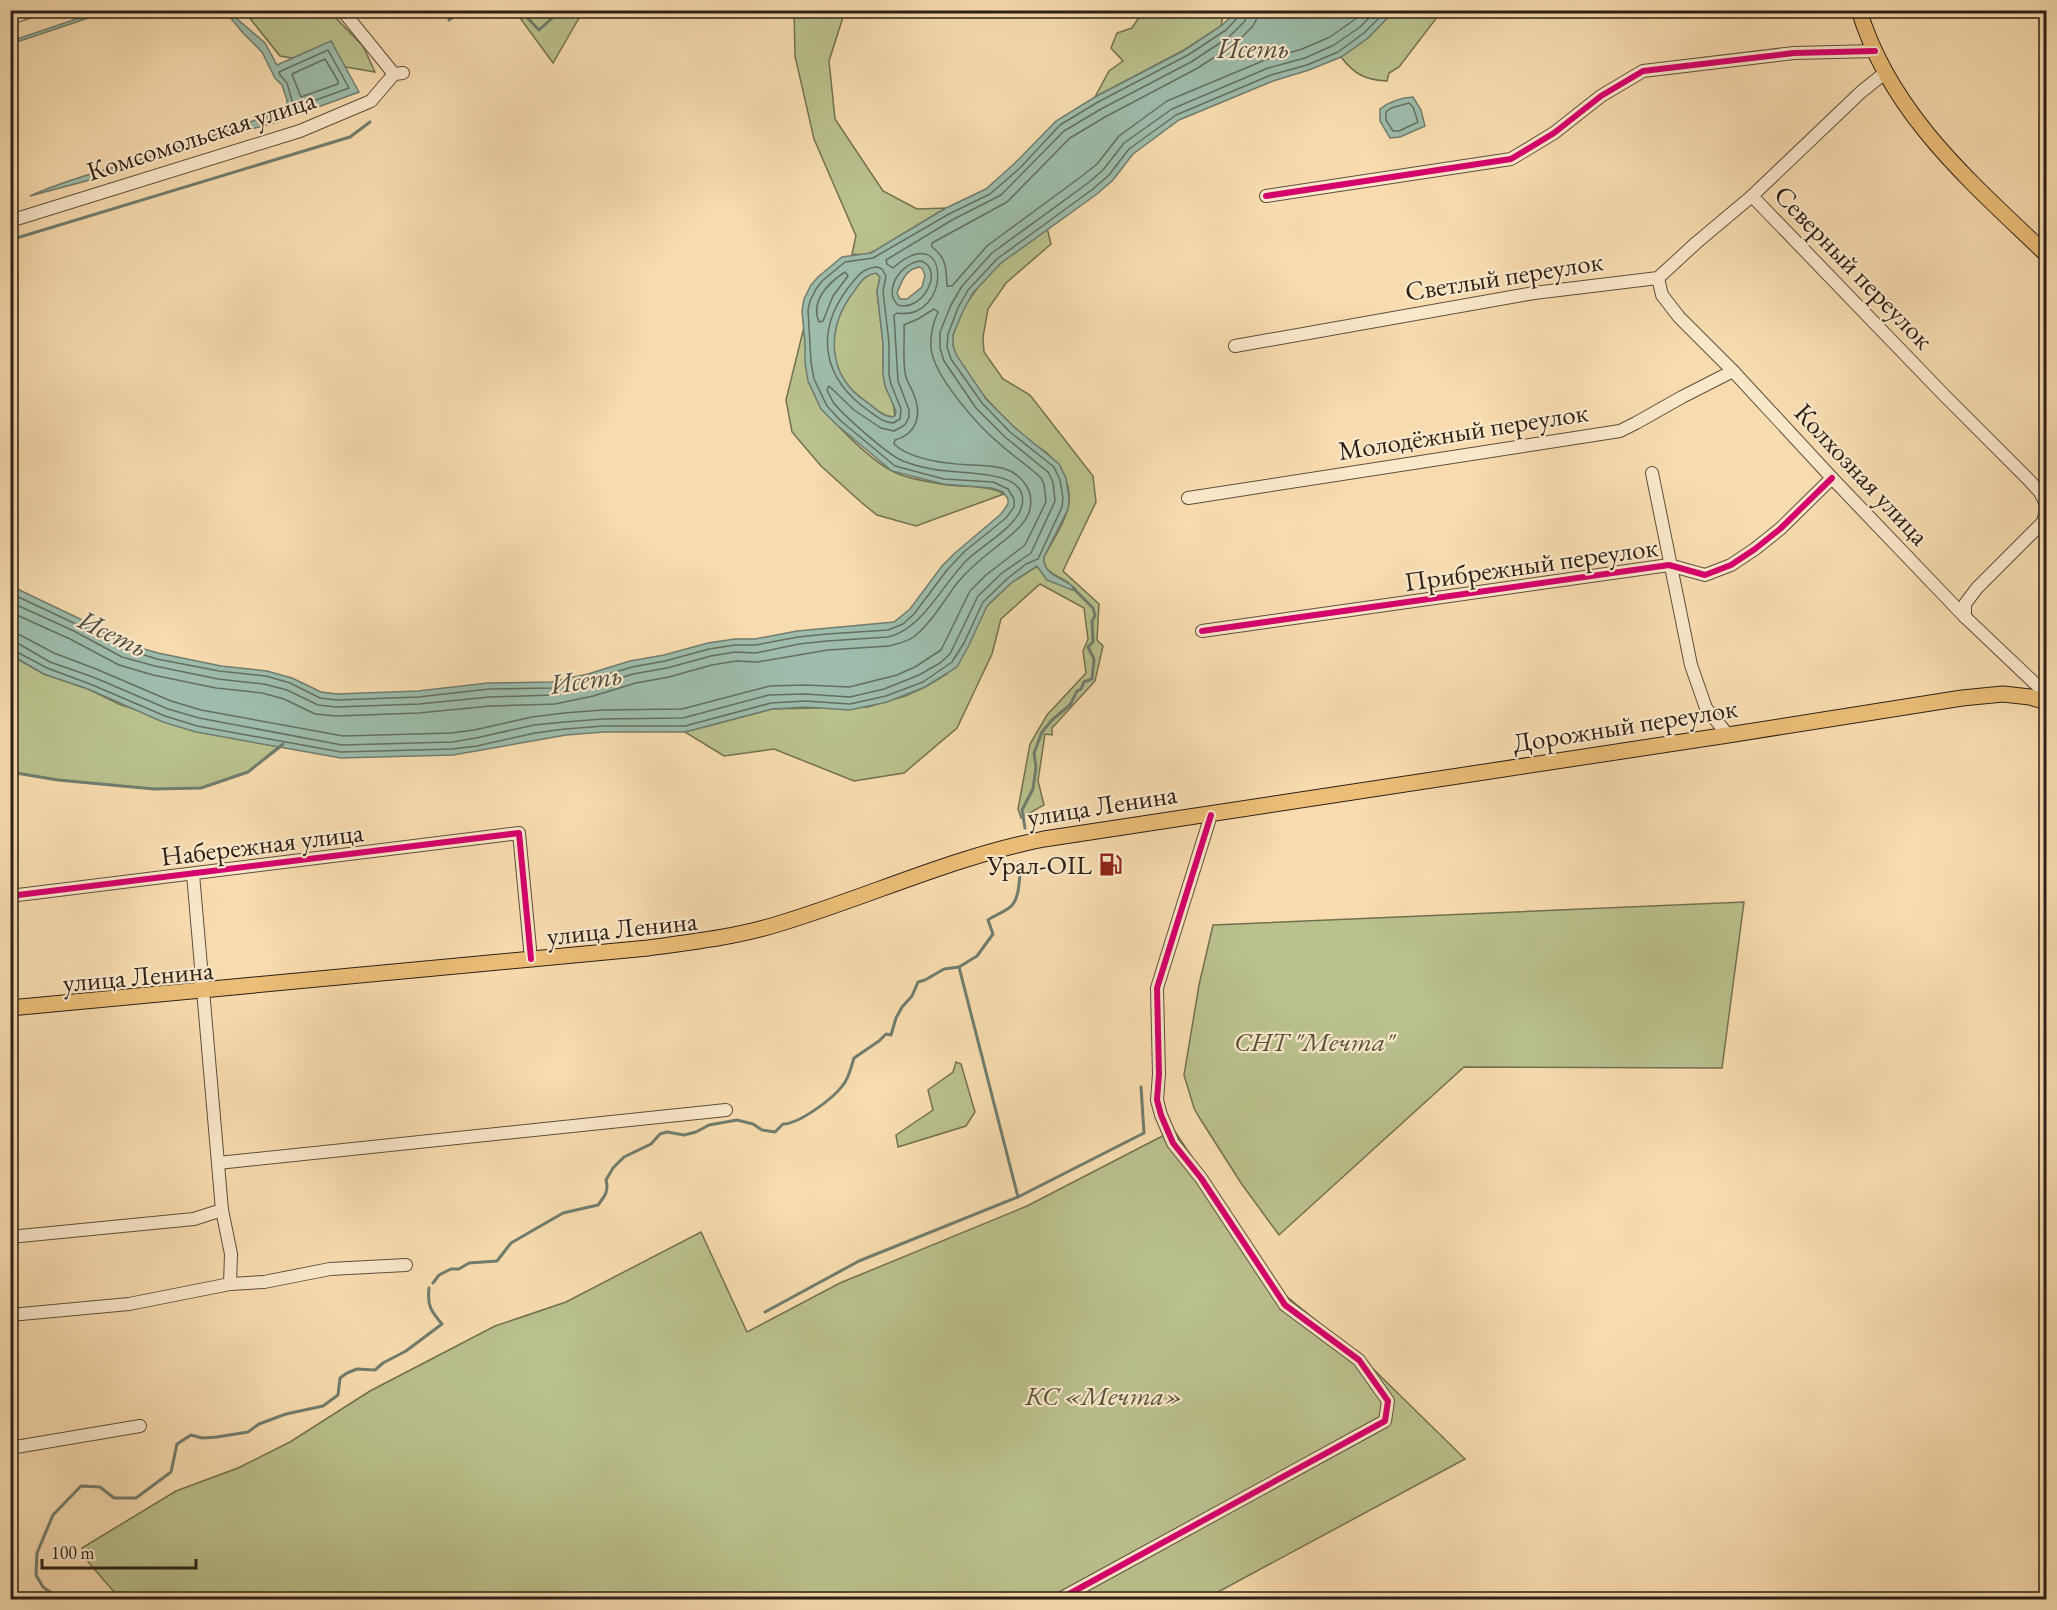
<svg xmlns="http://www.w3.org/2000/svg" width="2057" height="1610" font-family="'EB Garamond',serif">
<rect width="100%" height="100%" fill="#f8dcaf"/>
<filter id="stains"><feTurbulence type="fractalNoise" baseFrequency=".00333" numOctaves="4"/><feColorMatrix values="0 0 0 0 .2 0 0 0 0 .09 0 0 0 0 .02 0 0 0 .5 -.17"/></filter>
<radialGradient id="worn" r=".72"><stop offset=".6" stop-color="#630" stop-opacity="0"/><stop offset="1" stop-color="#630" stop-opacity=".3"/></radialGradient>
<g fill="#bac18d" stroke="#737052" stroke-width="1.5">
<path d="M244,11H329L363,46L375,72L280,56Z"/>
<path d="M524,11H583L553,63L520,18Z"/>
<path d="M794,11H845L829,61L835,119L883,191L917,209L946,208L878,249L866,255L852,254L856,236L814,139L795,56Z"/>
<path d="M1143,11H1224L1221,26L1184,50L1095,97L1109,71L1123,61L1111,48L1117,33L1132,28Z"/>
<path d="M1394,11H1438L1435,20L1399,67L1389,73L1387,81C1365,80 1354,74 1341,57L1368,38Z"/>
<path d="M1047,228L1051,244L1006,283L988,309L983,337L984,352L1003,379L1030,395L1093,476L1096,502L1063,571L1099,604L1097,640L1103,646L1095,681L1052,728V735L1045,734L1038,781L1044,805L1021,818L1018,809L1030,744L1047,715L1086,673L1083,651L1088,639L1084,608L1040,584L1001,619L992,654L957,728L904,773L854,781L774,749L724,756L685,732L772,709L868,707L905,696L925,687L947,674L978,624L987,606L1011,583L1037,566L1047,580L1074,590C1067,575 1042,577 1044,557C1052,542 1067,519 1069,503C1071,484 1061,467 1048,454C1044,450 1038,447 1033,443C1011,426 957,374 953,345C950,319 981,281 1000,264C1014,251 1032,240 1047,228Z"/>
<path d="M876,273L880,277L877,291L883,343V366L885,386L893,402L895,416L892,417C884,416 878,411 872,406C862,399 851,391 844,381C826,354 834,317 852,293C859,284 864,275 876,273Z"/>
<path d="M804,327C806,349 806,370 813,391C820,413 871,460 892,471C906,479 926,481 941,484C961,488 987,484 1004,494L916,526L877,515L862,503L821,466L792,432L786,400Z"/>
<path d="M10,655L44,674L88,689L121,705L236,739L281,747L248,772L201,788L154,789L58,780L11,772Z"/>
<path d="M1744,902L1722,1068L1464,1067L1279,1235L1241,1183L1199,1117L1194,1108L1184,1075L1199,985L1213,925Z"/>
<path d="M956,1062L961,1064L975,1112L966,1126L898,1147L896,1135L933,1110L928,1090L953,1072Z"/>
<path d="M1174,1130L1280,1291L1362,1358L1465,1459L1205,1599L121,1600L83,1556L82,1548L176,1491L238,1468L290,1442L370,1391L495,1326L566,1302L701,1232L747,1332L840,1283L1027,1206Z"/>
</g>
<g fill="#9dbcab" stroke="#707d6f" stroke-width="1.5" fill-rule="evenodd">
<path d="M100,11H109L11,44V41Z"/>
<path d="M225,11H231L236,18L265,43L277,65L331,41L359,92L277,122L225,136L112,174L30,196C66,180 102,171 139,160C189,144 239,128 287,107V100L282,85L275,78L262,52L243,33Z"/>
<path d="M1237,11H1394L1368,38L1341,57L1309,70L1273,81L1179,120L1133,154L1113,180L1097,194L1001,263L973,293L963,311L953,335V346L957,356L986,399L1014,427L1059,464L1066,478L1069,498L1068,509L1044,557C1042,576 1065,578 1076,589L1072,590L1047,580L1037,566L1011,583L987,606L969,645L957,667L925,687L887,702L850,710L805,707L772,709L685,732H604L566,735L453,755L341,758L196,732L163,722L88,689L44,674L11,655V586L80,619L126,644L158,653L221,666L267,671L292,678L321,692L337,694L418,691L488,683L551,682L588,674L630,661L664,655L708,643L735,639H755L797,631L894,622L910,609L942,566L955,553L1001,514L1008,504V499L1003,492L992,488L943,484L892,471L837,425L821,409L808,381L805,363V343L802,311L804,299L811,285L818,277L842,257L871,253L946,208L986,189L1015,163L1056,121L1095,97L1185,50L1221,26ZM919,267L922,268L925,275L922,287L907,299H900L897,293C902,281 905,270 919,267ZM876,273L880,277L877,291L883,343V375L885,386L896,411L895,416L892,417C882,416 876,409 868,403C825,375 826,327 855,290C861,281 865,275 876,273Z"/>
<path d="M1413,97L1421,110L1425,126L1400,137L1390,138L1380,121V109C1390,101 1400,98 1413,97Z"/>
</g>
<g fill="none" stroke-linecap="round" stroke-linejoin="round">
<g stroke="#646e60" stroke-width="1.5">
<path d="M1257,10V18L1253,26L1235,44L1196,69L1105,117L1070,138L1007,202L932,243V247C947,258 946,269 947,286H952L987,246L1082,176L1097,164L1119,136L1167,101L1265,60L1302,49L1330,37L1354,20L1364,10"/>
<path d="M328,50L349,88L294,108L287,83L280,75L279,72Z"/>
<path d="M325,59L338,81V84L301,97L292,74Z"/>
<path d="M1409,103L1413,107L1418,122L1399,131H1393L1386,120V112L1391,108Z"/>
<path d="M921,261C946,270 921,313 898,305C882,290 902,262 921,261Z"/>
<path d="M877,267L882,269L886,276L883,291L889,343V375L891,384L901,409L900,419L893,423C883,422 877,417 869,411C823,379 814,333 848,288C857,277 862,268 877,267Z"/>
<path d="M845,272L848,276L833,296L823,321L819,322C810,301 828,283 845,272Z"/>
<path d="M10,593L78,625L125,649L157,659L219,671L266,676L290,683L320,698L337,700L418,697L489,689L552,688L589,680L632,667L665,661L709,649L735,645H756L798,637L827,634L888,630L903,624L914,614L947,570L965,551L1006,518L1014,507V499L1008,489L993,482L944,479L895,466L841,421L827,406L814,379L811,362L808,310L810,301L816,289L822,281L845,262L873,258L949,214L990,194L1020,168L1060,125L1098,102L1188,55L1226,30L1239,16L1241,10"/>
<path d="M10,602L74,631L122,657L155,666L218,679L264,684L287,690L318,705L336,707L419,704L489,697L553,695L591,687L633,674L667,668L711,656L735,652L756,653L799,644L827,641L888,637C923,629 943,583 968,559C983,545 1014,528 1021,509C1034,470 968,474 947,471C933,470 916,466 903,461C889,456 842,414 833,402C831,398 829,394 827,390L829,386L854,410L881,428L894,431L905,425L909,417V410L898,381L894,315L897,313C952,322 952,216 893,268L887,264L886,260L952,220L1001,195L1064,131L1101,109L1191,62L1229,37L1245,21L1248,10"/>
<path d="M10,612L70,639L119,665L153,675L216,688L262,693L284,699L315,714L336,716L419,713L490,706L555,704L593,696L636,683L669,677L712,665L736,661L757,662L828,650L889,646C898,644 907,642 915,636C933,621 944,600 958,582C969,569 982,558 995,548C1007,538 1021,529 1028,515C1032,506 1032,494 1026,485C1013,465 992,466 972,465C948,464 912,461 894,444L895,440C917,434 922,415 914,395C912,389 908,384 906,377C902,363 905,340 904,325L918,319L934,309L938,312C933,323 930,335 931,348C934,377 979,427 1001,445C1014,457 1029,466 1041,478L1044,484L1046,502L1025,545L986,575L970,591L941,650L915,667L897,675L849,687L805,685L770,686L682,709L603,710L564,713L532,717L474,730L451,733L343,736L201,710L171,701L96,669L54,653L20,635L10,634"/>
<path d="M10,643L19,644L50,662L93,677L168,709L199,718L342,745L452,742L476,738L534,725L565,722L603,719L683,718L769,695L805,694L850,697L884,689L919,675L940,663L950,654L978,596L1002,573L1031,553L1055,501L1053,482L1048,472L1005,437L976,408L944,361L940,348V332L951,305L962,286L992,253L1088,183L1103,170L1124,143L1172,109L1268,68L1305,58L1334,45L1360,27L1377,10"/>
<path d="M10,650L15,651L47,668L90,684L165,716L197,726L341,752L452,749L477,746L535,733L565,729L603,726H685L771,703L805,701L850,704L886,696L923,682L952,662L964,643L983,602L1007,579L1026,564L1038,559L1062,507L1063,498L1060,480L1054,467L1010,432L982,403L951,359L947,347L948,334L958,308L968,290L997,259L1093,189L1109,175L1129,149L1176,115L1271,75L1307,65L1338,52L1364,33L1387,10"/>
</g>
<g stroke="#707d6f" stroke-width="3">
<path d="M520,10L539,30L561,10"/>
<path d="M449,20L462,10"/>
<path d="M10,240L350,137L370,122"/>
<path d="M10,772L58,780L154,789L201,788L248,772L283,744"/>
<path d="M1025,828L1022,810L1033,789L1036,767L1034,753L1042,732L1052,720L1070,705L1077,691L1081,689L1084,682L1092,679L1094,659L1088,647L1093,642L1092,621L1095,616L1093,608L1073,588"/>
<path d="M959,967L1018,1197L1144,1133L1141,1087"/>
<path d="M433,1283L439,1275L451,1269H459L469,1263L497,1261L511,1243L563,1213L598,1205C605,1196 609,1191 606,1180L613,1168L624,1157L651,1144L660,1134L667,1132L684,1135L696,1132L709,1125L737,1120L753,1124L762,1130L775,1132L783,1124C799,1124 834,1098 843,1085C849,1078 851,1067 854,1058L879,1041L886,1034L891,1035L896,1018L902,1007L912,996L918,982L925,980L944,969L959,967L977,956L993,934L988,920C995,915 1002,913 1009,908C1021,900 1019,875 1021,862"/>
<path d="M765,1312L859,1261L1018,1197"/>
<path d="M61,1600L43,1587L36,1575L37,1553L53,1515L81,1486L100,1487L114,1498H136L171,1472L177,1444L191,1435L202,1438L217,1437L248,1432L259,1424L286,1414L323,1406L338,1395L340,1378L347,1373L357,1369L375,1370L383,1363L406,1351L442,1324C431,1311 427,1306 429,1288"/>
</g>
<defs>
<g id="minor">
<path d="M342,10L394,74L403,73"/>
<path d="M10,18L34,10"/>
<path d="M1886,72L1861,92L1752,196L1945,396L2027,478L2040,492L2046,504"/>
<path d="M1266,196L1511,159L1554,133L1601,96L1643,71L1794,53L1875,51"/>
<path d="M10,221L300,131L371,101L394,74"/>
<path d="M1658,278L1662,295L1679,317L1733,371L1832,478L1965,617L2045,693"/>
<path d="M1235,346L1534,293L1658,278L1696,243L1752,196"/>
<path d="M1652,473L1691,665L1706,708L1728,735"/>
<path d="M1188,498L1620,431L1636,423L1682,397L1733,371"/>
<path d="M1965,617V604L1977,588L2043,522L2046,511"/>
<path d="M1202,631L1669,565L1705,575L1731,565L1755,549L1780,529L1832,478"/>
<path d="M193,874L222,1210L231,1254L230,1284"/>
<path d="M10,896L519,833L531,959"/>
<path d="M218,1163L726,1110"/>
<path d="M10,1237L194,1219L222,1210"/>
<path d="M10,1315L129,1304L230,1284L264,1282L330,1269L406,1265"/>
<path d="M10,1448L140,1426"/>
<path d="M1058,1600L1385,1421L1388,1401L1359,1360L1285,1305L1201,1178L1173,1143L1161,1115L1157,1100L1159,1074L1157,988L1211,815"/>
</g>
<g id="major">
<path d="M1859,10C1890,114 1972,183 2046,254"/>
<path d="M10,1008L648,948C692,942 736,937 778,924C868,897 952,857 1044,839L1728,735L1962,698L2003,694L2030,697L2046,702"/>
</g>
</defs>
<use href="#minor" stroke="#5f4e3c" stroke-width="14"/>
<use href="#major" stroke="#2c1f16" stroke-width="17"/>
<use href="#minor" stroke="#fae8cb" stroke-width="12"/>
<use href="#major" stroke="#ecbe78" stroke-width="15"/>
<defs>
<g id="cycleway">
<path d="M1266,196L1511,159L1554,133L1601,96L1643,71L1794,53L1875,51"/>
<path d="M1202,631L1669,565L1705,575L1731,565L1755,549L1780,529L1832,478"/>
<path d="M10,896L519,833L531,959"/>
<path d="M1058,1600L1385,1421L1388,1401L1359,1360L1285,1305L1201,1178L1173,1143L1161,1115L1157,1100L1159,1074L1157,988L1211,815"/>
</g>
</defs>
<use href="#cycleway" stroke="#fae8cb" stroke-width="10"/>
<use href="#cycleway" stroke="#d6006c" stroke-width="6"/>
</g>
<defs>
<symbol id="fuel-bare" viewBox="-9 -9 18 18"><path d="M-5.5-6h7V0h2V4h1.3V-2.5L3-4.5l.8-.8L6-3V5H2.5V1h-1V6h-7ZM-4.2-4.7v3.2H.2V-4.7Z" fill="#8f2418" stroke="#fae8cb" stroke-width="2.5" paint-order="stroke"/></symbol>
</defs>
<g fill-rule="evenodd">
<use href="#fuel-bare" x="1094" y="848" width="33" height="33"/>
</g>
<g text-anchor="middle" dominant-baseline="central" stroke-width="4.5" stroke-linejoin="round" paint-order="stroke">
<g font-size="27" fill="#2c1f16" stroke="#fae8cb">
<text transform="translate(201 135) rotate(-18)">Комсомольская улица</text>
<text transform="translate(1854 267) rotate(46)">Северный переулок</text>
<text transform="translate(1504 276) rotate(-9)">Светлый переулок</text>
<text transform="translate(1463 431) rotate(-9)">Молодёжный переулок</text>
<text transform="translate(1862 474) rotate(47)">Колхозная улица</text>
<text transform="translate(1531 564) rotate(-8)">Прибрежный переулок</text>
<text transform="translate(1625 725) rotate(-9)">Дорожный переулок</text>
<text transform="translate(1102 805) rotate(-9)">улица Ленина</text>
<text transform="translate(262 844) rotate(-7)">Набережная улица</text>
<text transform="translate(622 928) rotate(-6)">улица Ленина</text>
<text transform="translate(138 976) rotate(-5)">улица Ленина</text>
</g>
<g font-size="27" fill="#2c1f16" stroke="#fae8cb" text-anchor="end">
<text x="1092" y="864">Урал-OIL</text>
</g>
<g font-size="27" font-style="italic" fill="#57503a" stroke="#fae8cb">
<text x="1314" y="1041">СНТ "Мечта"</text>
<text x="1104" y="1395">КС «Мечта»</text>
</g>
<g font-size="28" font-style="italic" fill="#4e4e43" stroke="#fae8cb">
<text x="1253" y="48">Исеть</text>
<text transform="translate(113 633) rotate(26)">Исеть</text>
<text transform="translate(586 679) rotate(-8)">Исеть</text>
</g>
</g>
<rect width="2057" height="1610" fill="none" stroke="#f8dcaf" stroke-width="36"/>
<rect x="12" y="12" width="2033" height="1586" fill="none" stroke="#2c1f16" stroke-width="3"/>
<rect x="18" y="18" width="2021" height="1574" fill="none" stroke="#2c1f16" stroke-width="1.5"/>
<path d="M42 1559v9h154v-9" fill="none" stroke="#2c1f16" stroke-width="3"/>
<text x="51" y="1559" font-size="18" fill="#2c1f16" stroke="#fae8cb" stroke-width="4.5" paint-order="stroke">100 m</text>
<rect width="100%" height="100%" filter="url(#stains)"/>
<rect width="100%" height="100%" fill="url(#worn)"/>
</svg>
